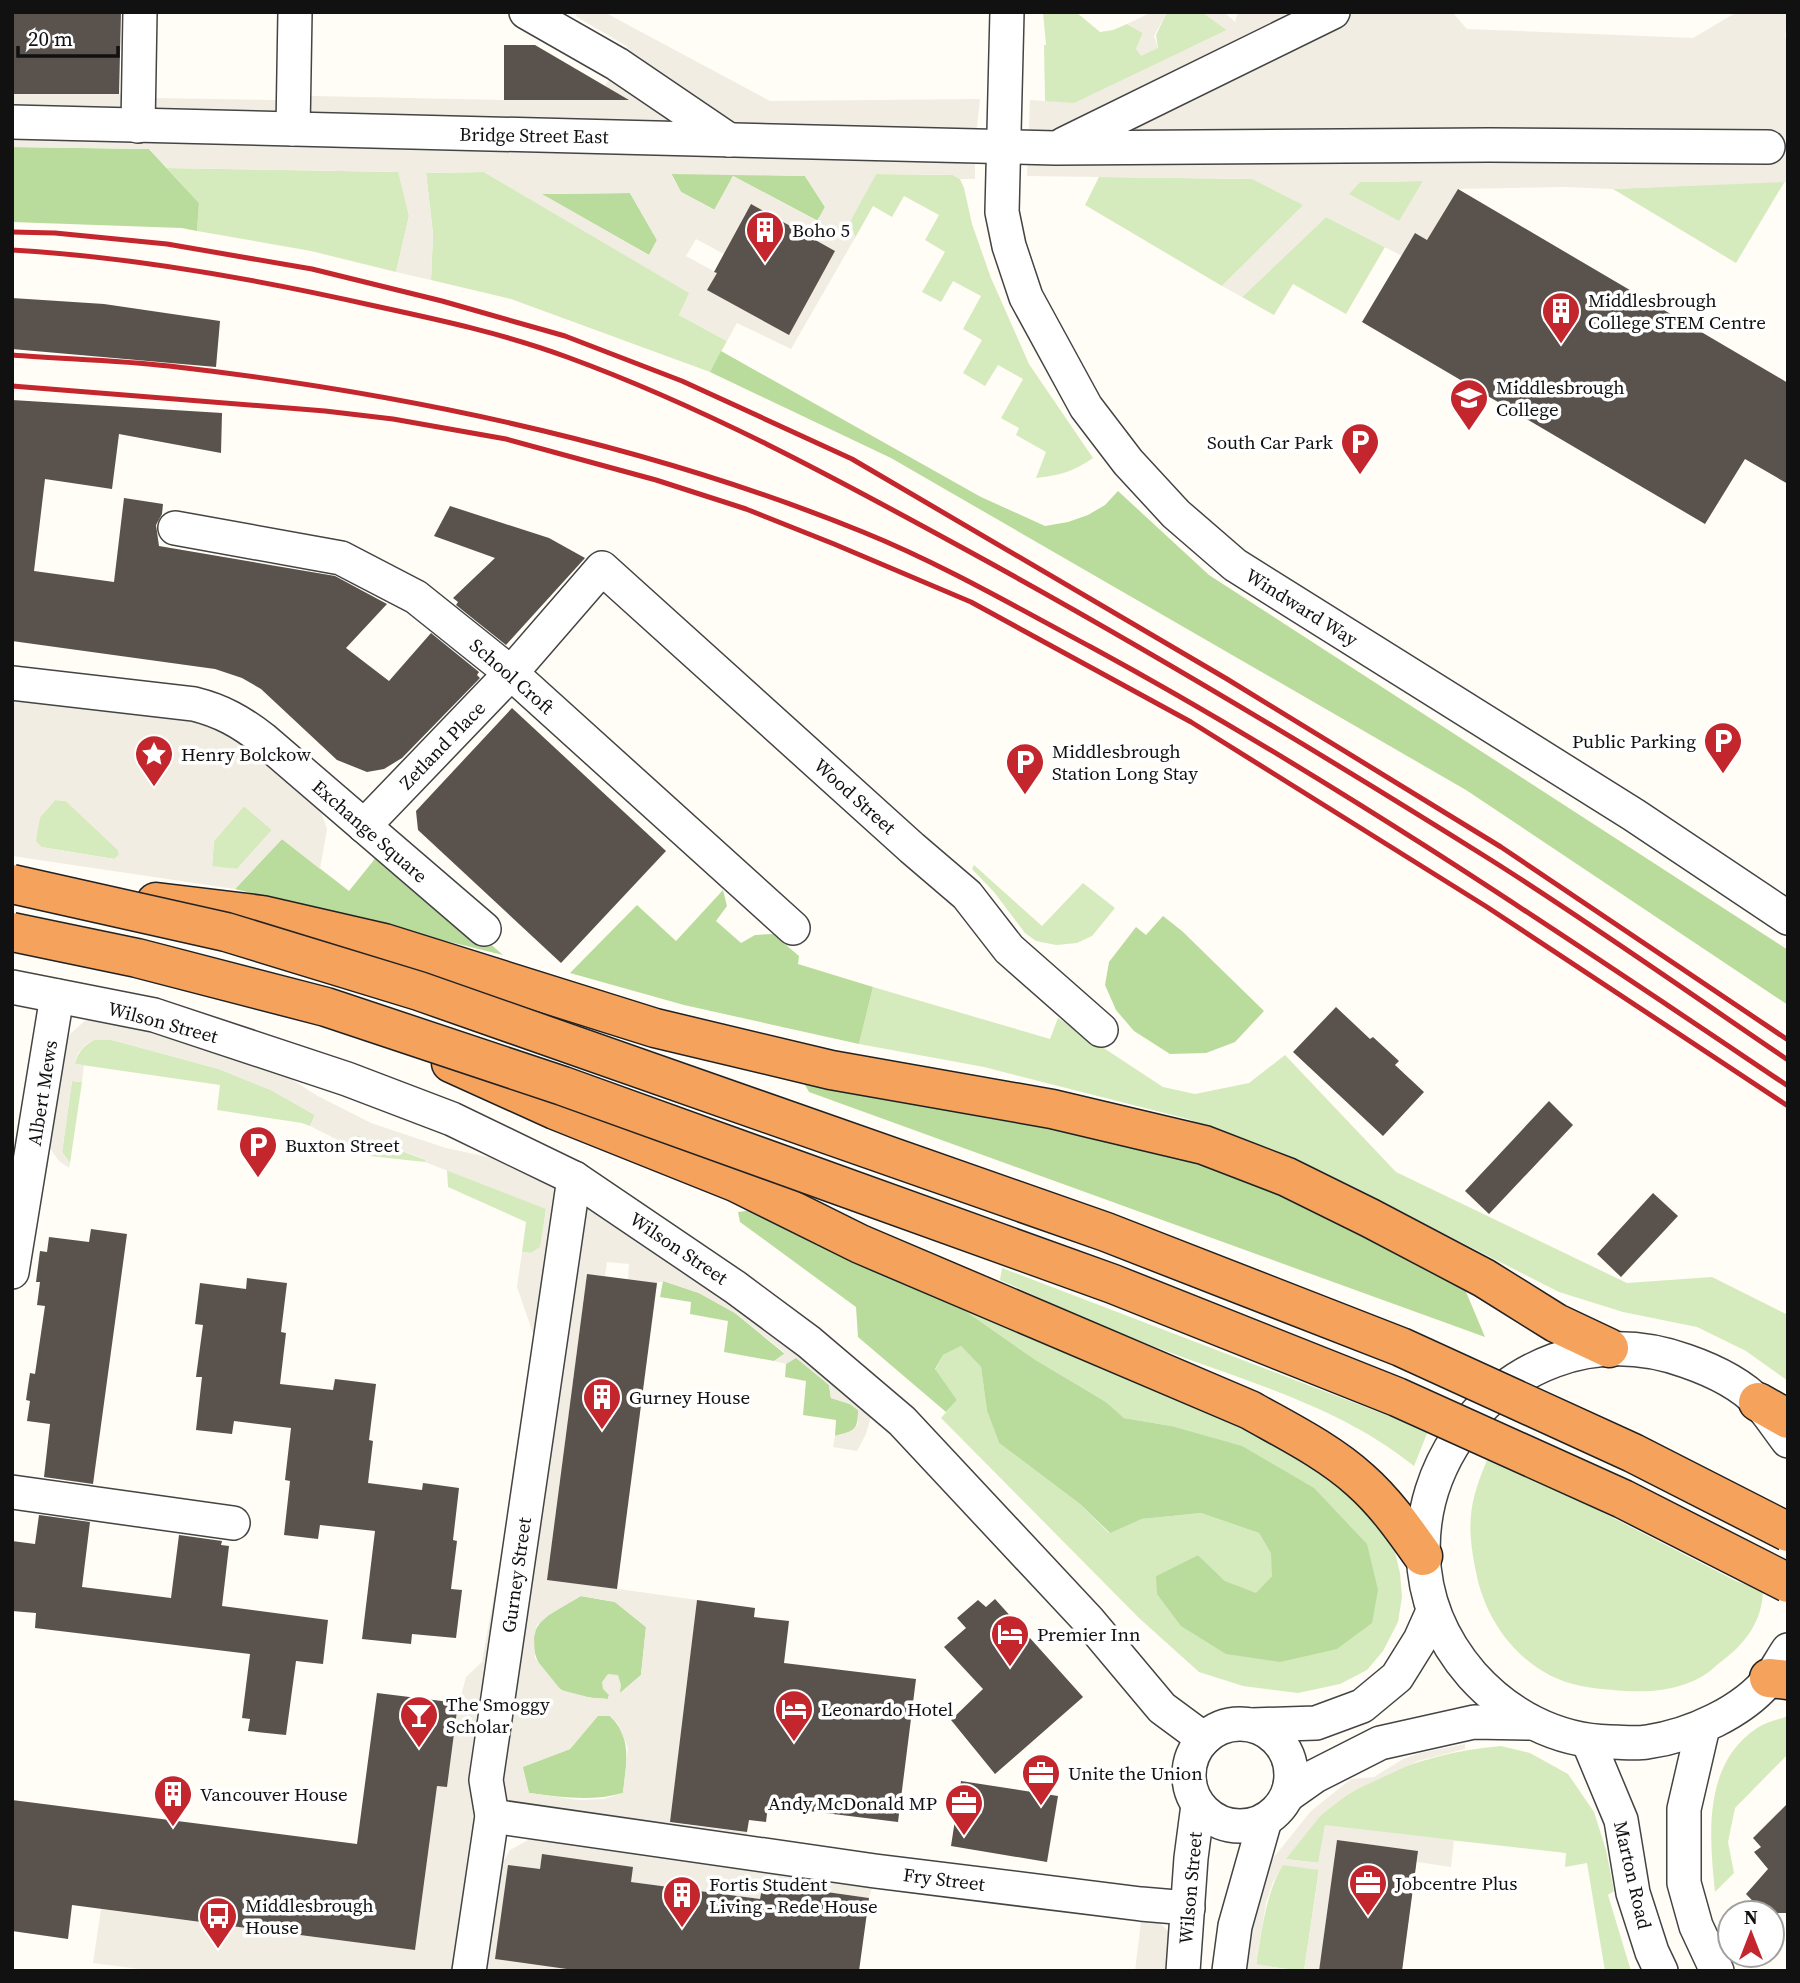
<svg xmlns="http://www.w3.org/2000/svg" width="1800" height="1983" font-family="'Source Serif 4',serif">
<rect width="100%" height="100%" fill="#fffdf5"/>
<g fill="#d5ebbd">
<path d="M1043,12H1076L1100,32L1113,30L1127,24L1143,33L1136,49L1158,48L1156,35L1167,12H1202L1227,30L1074,104L1047,102L1045,101L1044,45H1046Z"/>
<path d="M167,168L399,172L409,216L396,272L311,251L197,231L199,203Z"/>
<path d="M484,172L690,293L679,315L727,341L710,372L511,299L431,280L433,234L426,173Z"/>
<path d="M876,174L953,175L960,179L964,188L972,224L991,278L1029,364L1093,458C1075,471 1058,476 1036,478L1046,452L1016,435L1019,428L1001,418L1023,379L998,365L985,386L963,373L982,340L963,329L981,296L953,281L941,302L922,292L945,252L925,240L939,215L904,196L892,217L873,206L855,238L850,220Z"/>
<path d="M1099,177L1253,179L1304,205L1222,286L1085,205Z"/>
<path d="M1423,181L1400,222L1348,194L1360,182Z"/>
<path d="M1785,181L1736,263L1613,189Z"/>
<path d="M1326,217L1385,247L1346,314L1293,284L1274,315L1242,297Z"/>
<path d="M55,800L66,801L118,850L119,855L114,859L41,847L35,840L40,817Z"/>
<path d="M244,806L272,830L237,869L212,867L214,841Z"/>
<path d="M974,865L1042,926L1083,883L1115,908L1092,936L1077,943L1056,945L1036,941L1025,933L994,892L972,869Z"/>
<path d="M873,987L1050,1039L1058,1018L1163,1087L1195,1094L1249,1083L1285,1055L1396,1172L1627,1283L1712,1277L1788,1315V1381L1746,1351L1697,1327L1623,1312L1559,1292L1317,1169L1188,1119L984,1067L859,1044Z"/>
<path d="M94,1040H112L219,1069L271,1090L315,1115L310,1126L302,1123L217,1110L220,1085L75,1064C78,1052 83,1046 94,1040Z"/>
<path d="M72,1081L82,1082L70,1163L62,1152Z"/>
<path d="M355,1134L426,1160L425,1162L370,1156Z"/>
<path d="M447,1170L546,1208L541,1247L531,1253L522,1252L526,1222L448,1187Z"/>
<path d="M1002,1268L1428,1431L1414,1466C1333,1401 1232,1378 1137,1340C1091,1322 1045,1300 1000,1280Z"/>
<path d="M954,1303L1239,1425L1307,1459L1360,1498L1394,1548L1400,1573L1402,1597L1398,1622L1383,1651L1367,1670L1340,1684L1298,1693L1243,1686L1199,1672L1139,1618L941,1418L957,1400L935,1370L943,1355L961,1346L981,1367L987,1411L999,1443L1080,1504L1109,1533L1142,1519L1201,1513L1259,1533L1272,1553V1576L1256,1594L1225,1581L1198,1555L1156,1576L1371,1623L1171,1426L1124,1418L1106,1402L1034,1359Z"/>
<path d="M1488,1458L1553,1487L1736,1581L1763,1591C1762,1621 1746,1643 1722,1661C1715,1666 1709,1673 1701,1677C1675,1692 1641,1693 1613,1690C1602,1689 1591,1688 1581,1686C1525,1675 1486,1625 1476,1572C1466,1524 1469,1502 1488,1458Z"/>
<path d="M1788,1716V1754L1735,1808L1728,1842L1734,1873L1715,1892C1709,1834 1703,1764 1757,1728C1766,1722 1778,1720 1788,1716Z"/>
<path d="M1501,1746L1530,1753L1568,1774L1594,1812L1606,1850L1614,1891L1608,1895L1631,1971H1605L1587,1863L1565,1867L1566,1853L1325,1826L1319,1863L1285,1859C1297,1844 1309,1826 1323,1813C1371,1772 1439,1751 1501,1746Z"/>
<path d="M1283,1864L1319,1869L1304,1971L1256,1965C1262,1930 1265,1896 1283,1864Z"/>
</g>
<g fill="#b9dc9c">
<path d="M12,147L149,149L199,203L197,231L182,228L12,222Z"/>
<path d="M671,173L805,176L825,207L818,221L733,176L715,210L681,192Z"/>
<path d="M630,193L657,240L649,255L541,194Z"/>
<path d="M721,351L981,497L1045,526L1068,522L1088,515L1105,505L1118,491L1209,575L1788,950V1005L1466,790L891,458L710,372Z"/>
<path d="M282,839L349,891L382,850L503,955L235,889Z"/>
<path d="M723,890L727,906L716,921L741,943L755,935L773,934L799,956L798,964L873,987L859,1044L684,1005L570,973L637,905L676,941Z"/>
<path d="M1163,916L1182,931L1264,1011L1235,1042L1206,1053L1170,1054L1134,1031L1116,1010L1105,985L1109,962L1136,927L1146,935Z"/>
<path d="M809,1078L1232,1167L1464,1287L1485,1337L809,1092L805,1085Z"/>
<path d="M753,1210L954,1303L1034,1359L1106,1402L1124,1418L1171,1426L1242,1446L1314,1488L1367,1544L1378,1590L1372,1623L1337,1649L1280,1662L1226,1654L1181,1626L1157,1594L1156,1576L1198,1555L1225,1581L1256,1593L1272,1576L1271,1553L1259,1533L1201,1513L1142,1519L1110,1533L1080,1504L999,1443L987,1411L981,1367L961,1346L943,1355L935,1369L957,1400L946,1412L858,1337L856,1307L740,1222L738,1212Z"/>
<path d="M663,1281L699,1293L735,1313L785,1354L774,1361L724,1352L728,1321L690,1314L691,1302L660,1297Z"/>
<path d="M796,1357L829,1385L831,1398L850,1404L858,1410C858,1431 854,1431 835,1436L836,1420L803,1415L806,1381L785,1377L786,1364Z"/>
<path d="M581,1596L615,1602L646,1627L641,1675L619,1694L609,1695L608,1699C594,1698 572,1697 560,1689C542,1676 523,1643 540,1623C550,1611 567,1604 581,1596Z"/>
<path d="M598,1715L610,1716C633,1738 626,1765 623,1793C591,1802 561,1797 529,1793L522,1767L570,1749Z"/>
</g>
<g fill="#f1ede2" fill-rule="evenodd">
<path d="M575,12H604L770,101L980,99L975,146V179H960L953,175L876,174L851,220L855,238L791,349L737,323L727,341L679,315L689,293L484,172L426,173L433,234L431,280L396,272L409,216L398,172L167,168L149,149L12,147V94H130L155,98L275,100L314,96L504,100L617,94L605,86L628,47L577,17ZM671,174L805,176L825,207L817,221L733,176L714,210L681,192ZM630,193L657,240L649,255L542,194ZM751,205L835,251L789,334L708,289L717,273L686,256L696,239L724,254Z"/>
<path d="M1152,12H1167L1154,36L1158,48L1141,56L1136,49L1143,33L1127,24Z"/>
<path d="M1202,12H1224L1235,22L1238,12H1452L1467,29L1693,38L1737,12H1788L1785,37L1788,38V182L1613,189L1564,187L1458,189L1427,240L1415,233L1402,256L1326,217L1242,297L1222,286L1303,205L1252,179L1027,176L1030,100L1074,103L1227,30ZM1423,181L1399,221L1349,194L1360,182Z"/>
<path d="M12,696L212,721L226,727L320,808L327,829L320,869L282,839L235,889L12,856ZM55,800L66,801L118,850L119,855L114,859L41,847L36,841L40,817ZM244,806L272,830L237,869L212,866L214,841Z"/>
<path d="M87,1019L120,1022L283,1074L316,1095L371,1123L446,1148L497,1159L558,1186L684,1272L867,1402L871,1416L866,1434L857,1451L833,1447L835,1436L852,1431L858,1424V1410L850,1404L831,1398L829,1385L796,1358L786,1364L774,1361L785,1353L735,1313L699,1293L664,1281L657,1283L628,1280L629,1264L607,1262L605,1276L587,1274L547,1579L697,1600L670,1823L747,1832V1839L482,1816L471,1832L452,1971H155L93,1963L101,1909L415,1950L437,1786L466,1677L482,1662L538,1348L517,1287L522,1252L531,1253L540,1247L546,1209L425,1162V1159L356,1135L370,1156L310,1126L315,1115L271,1090L219,1069L112,1040H94L86,1044L78,1053L75,1064L84,1065L82,1082L72,1081L62,1152L70,1163L69,1168L59,1161L50,1148L61,1051L70,1034ZM581,1596L615,1602L646,1627L641,1675L620,1693L621,1685L618,1675L608,1674L602,1682L603,1689L609,1695L608,1699L592,1698L561,1690L535,1658L534,1638L537,1625L549,1615ZM598,1716H610L618,1724L628,1748L623,1793L604,1799L579,1800L529,1793L523,1767L570,1749Z"/>
<path d="M1465,1744V1749L1418,1761L1351,1792L1321,1815L1286,1859L1318,1863L1325,1825L1454,1840L1451,1867L1417,1862L1418,1851L1337,1840L1319,1971H1304L1319,1870L1283,1865L1273,1882L1266,1903L1256,1964L1296,1971H1244L1256,1898L1274,1857L1311,1811L1351,1779L1374,1777L1403,1759L1420,1753Z"/>
<path d="M530,1839H549L869,1881L872,1888L869,1898L763,1883L760,1899L631,1882L632,1867L542,1855L540,1869L581,1971H483L495,1876L510,1850Z"/>
<path d="M1106,1913L1157,1920L1168,1931L1171,1943L1168,1971H1135L1141,1922L1105,1918Z"/>
</g>
<g fill="#5a524d">
<path d="M12,12H121L119,94H12Z"/>
<path d="M504,45H535L629,100H504Z"/>
<path d="M1458,189L1788,383V484L1745,459L1705,524L1362,322L1415,233L1427,240Z"/>
<path d="M751,204L835,251L789,335L707,290L717,273L714,272Z"/>
<path d="M12,298L104,304L220,321L216,367L12,349Z"/>
<path d="M12,400L222,413L221,453L119,434L112,489L45,479L34,571L114,582L124,498L163,504L162,514L156,525L159,546L335,576L387,604L346,648L389,681L431,633L479,672L477,675L480,678L402,758L384,769L367,772L337,760L261,689L242,678L215,669L12,641Z"/>
<path d="M450,506L549,538L585,558L506,645L456,605L458,602L453,598L495,558L434,536Z"/>
<path d="M512,708L666,851L561,963L418,830L416,811Z"/>
<path d="M1336,1007L1370,1039L1373,1037L1399,1061L1395,1065L1424,1092L1383,1136L1293,1052Z"/>
<path d="M1549,1101L1573,1125L1489,1214L1465,1191Z"/>
<path d="M1653,1193L1678,1216L1621,1277L1597,1254Z"/>
<path d="M91,1229L127,1234L93,1484L44,1477L50,1424L27,1421L30,1401L26,1400L30,1373L35,1374L45,1306L37,1305L40,1282H36L40,1251L47,1252L49,1237L89,1242Z"/>
<path d="M587,1274L657,1283L617,1589L547,1580Z"/>
<path d="M247,1278L287,1283L281,1332L286,1333L280,1384L333,1390L335,1379L376,1384L369,1440L373,1441L368,1483L422,1490L423,1483L459,1488L453,1540L457,1541L451,1589L462,1590L456,1638L412,1634L411,1644L362,1639L375,1531L320,1525L318,1539L284,1535L290,1481L285,1480L291,1428L234,1421L232,1434L196,1430L202,1377H196L203,1325L195,1324L200,1283L246,1289Z"/>
<path d="M39,1515L90,1522L82,1587L171,1598L179,1535L222,1541L221,1545L229,1546L222,1606L328,1620L323,1664L296,1661L286,1735L248,1731L250,1719L242,1718L250,1654L35,1628L36,1613L12,1611V1541L35,1544Z"/>
<path d="M995,1599L1083,1697L995,1774L951,1720L983,1689L944,1647L966,1628L957,1618L978,1600L986,1607Z"/>
<path d="M697,1600L755,1608L754,1617L789,1621L784,1663L916,1679L898,1822L768,1806L766,1822L749,1820L747,1832L670,1822Z"/>
<path d="M377,1693L458,1703L447,1787L437,1786L415,1950L72,1905L68,1939L12,1931V1800L357,1844Z"/>
<path d="M961,1781L1058,1796L1047,1862L951,1846Z"/>
<path d="M1788,1803V1913H1764L1746,1894L1768,1869L1754,1852L1761,1847L1753,1838Z"/>
<path d="M1337,1840L1418,1851L1402,1971H1319Z"/>
<path d="M542,1854L633,1867L631,1882L760,1899L763,1883L869,1898L859,1971H581L495,1959L508,1865L540,1869Z"/>
</g>
<g fill="none" stroke-linecap="round" stroke-linejoin="round">
<defs>
<g id="minor">
<path d="M526,12L617,64L729,140"/>
<path d="M1007,12L1002,212L1009,246L1026,297L1086,407L1128,462L1176,514L1235,565L1634,815L1788,918"/>
<path d="M12,122L1056,148L1489,145L1768,147"/>
<path d="M138,126L140,12"/>
<path d="M293,129L295,12"/>
<path d="M1064,144L1333,12"/>
<path d="M175,528L341,558L416,597L511,673L793,928"/>
<path d="M12,683L194,704C222,711 241,722 263,739L484,929"/>
<path d="M364,826L511,673L602,568L912,848L967,895L1009,949L1101,1030"/>
<path d="M12,987L154,1015L347,1079L452,1119L574,1178L735,1287L809,1342L902,1421L1089,1621L1162,1708L1204,1739"/>
<path d="M12,1272L57,996"/>
<path d="M1788,1441C1778,1428 1769,1414 1759,1403C1740,1383 1712,1370 1686,1361C1497,1294 1340,1523 1472,1675C1508,1715 1556,1741 1610,1742C1622,1742 1635,1744 1647,1742C1690,1736 1744,1712 1771,1677C1777,1668 1782,1659 1788,1650"/>
<path d="M12,1492L233,1523"/>
<circle cx="1240" cy="1775" r="51"/>
<path d="M1252,1725L1316,1723L1362,1706L1397,1677L1420,1640L1433,1611"/>
<path d="M1703,1727L1684,1809V1883L1696,1926L1717,1971"/>
<path d="M1588,1741L1621,1820L1633,1893L1652,1952L1661,1971"/>
<path d="M1288,1795L1315,1776L1380,1743L1474,1722L1531,1723"/>
<path d="M492,1816L875,1871L1141,1904L1188,1908"/>
<path d="M469,1971L492,1816L486,1780L574,1178"/>
<path d="M1183,1971L1191,1858L1198,1805"/>
<path d="M1229,1971L1235,1926L1265,1820"/>
</g>
<g id="highway">
<path d="M156,902L262,915L384,943L655,1028L831,1070L1052,1109L1204,1145L1287,1177L1370,1218L1484,1278L1556,1323L1609,1348"/>
<path d="M451,1063L555,1110L735,1182L860,1244L1250,1410C1287,1431 1328,1451 1360,1480C1385,1502 1404,1529 1423,1556"/>
<path d="M1758,1402L1788,1419"/>
<path d="M1769,1678L1788,1680"/>
</g>
</defs>
<use href="#minor" stroke="#444" stroke-width="36"/>
<use href="#highway" stroke="#222" stroke-width="41"/>
<use href="#minor" stroke="#fff" stroke-width="33"/>
<use href="#highway" stroke="#f5a25d" stroke-width="38"/>
<g stroke="#c4262e" stroke-width="5">
<path d="M12,232L55,233L167,244L312,269L442,301L565,336L682,381L852,459L1227,679L1501,847L1788,1040"/>
<path d="M12,250C135,257 256,279 375,306C440,320 505,334 567,357C704,407 833,477 961,547C1141,645 1317,751 1491,860C1592,924 1689,993 1788,1060"/>
<path d="M12,355C64,359 117,360 169,366C404,393 644,443 863,532C942,564 1016,607 1091,647C1332,778 1560,933 1788,1086"/>
<path d="M12,386L325,411L393,419L506,439L656,480L746,509L834,544L971,602L1191,722L1487,907L1788,1106"/>
</g>
<defs>
<g id="highway-bridge">
<path d="M12,884L226,932L419,991L1106,1232L1401,1347L1633,1453L1788,1532"/>
<path d="M12,932L137,958L326,1007L563,1086L1113,1284L1397,1397L1623,1499L1788,1583"/>
</g>
</defs>
<use href="#highway-bridge" stroke="#222" stroke-width="41" stroke-linecap="butt"/>
<use href="#highway-bridge" stroke="#f5a25d" stroke-width="38"/>
</g>
<defs>
<symbol id="building-pin" viewBox="-11 -11 22 30"><path d="M0 17L-7.5 6A9.5 9.5 0 1 1 7.5 6Z" fill="#c4262e" stroke="#fff"/><path d="M-4-6H4V6H1V3H-1V6H-4ZM-2.5-4.3h1.7v1.8h-1.7ZM.8-4.3h1.7v1.8H.8ZM-2.5-1h1.7V.8h-1.7ZM.8-1h1.7V.8H.8Z" fill="#fff"/></symbol>
<symbol id="university-pin" viewBox="-11 -11 22 30"><path d="M0 17L-7.5 6A9.5 9.5 0 1 1 7.5 6Z" fill="#c4262e" stroke="#fff"/><path d="M0-5L7-2L0 1L-7-2ZM-4 1L0 2.5L4 1V4Q0 6-4 4Z" fill="#fff"/></symbol>
<symbol id="parking-pin" viewBox="-11 -11 22 30"><path d="M0 17L-7.5 6A9.5 9.5 0 1 1 7.5 6Z" fill="#c4262e" stroke="#fff"/><path d="M-3.5-5.5H1a3.5 3.5 0 0 1 0 7H-1V5.5H-3.5ZM-1-3.4V-.6H.8a1.4 1.4 0 0 0 0-2.8Z" fill="#fff"/></symbol>
<symbol id="sight-pin" viewBox="-11 -11 22 30"><path d="M0 17L-7.5 6A9.5 9.5 0 1 1 7.5 6Z" fill="#c4262e" stroke="#fff"/><path d="M0-6L1.8-2.2L6-1.7L2.9 1.2L3.7 5.4L0 3.3L-3.7 5.4L-2.9 1.2L-6-1.7L-1.8-2.2Z" fill="#fff"/></symbol>
<symbol id="hotel-pin" viewBox="-11 -11 22 30"><path d="M0 17L-7.5 6A9.5 9.5 0 1 1 7.5 6Z" fill="#c4262e" stroke="#fff"/><path d="M-6-4.5h1.5V1H6V5H4.5V3h-9V5H-6ZM-4 0a1.8 1.8 0 1 1 3.6 0ZM.5 0V-2.5h3Q6-2.5 6 0Z" fill="#fff"/></symbol>
<symbol id="bar-pin" viewBox="-11 -11 22 30"><path d="M0 17L-7.5 6A9.5 9.5 0 1 1 7.5 6Z" fill="#c4262e" stroke="#fff"/><path d="M-6-5H6L.8 .8V4.5H3.5V6h-7V4.5H-.8V.8Z" fill="#fff"/></symbol>
<symbol id="office-pin" viewBox="-11 -11 22 30"><path d="M0 17L-7.5 6A9.5 9.5 0 1 1 7.5 6Z" fill="#c4262e" stroke="#fff"/><path d="M-6-3h4V-5.5h4V-3h4V5H-6ZM-1-4.5V-3h2v-1.5ZM-6 0V1H6V0Z" fill="#fff"/></symbol>
<symbol id="bus-pin" viewBox="-11 -11 22 30"><path d="M0 17L-7.5 6A9.5 9.5 0 1 1 7.5 6Z" fill="#c4262e" stroke="#fff"/><path d="M-5-6H5V4H4V6H2V4H-2V6H-4V4H-5ZM-3.5-4V0h7V-4ZM-3.5 1.2v1.5H-2V1.2ZM2 1.2v1.5H3.5V1.2Z" fill="#fff"/></symbol>
</defs>
<g fill-rule="evenodd">
<use href="#building-pin" x="743" y="208" width="44" height="60"/>
<use href="#building-pin" x="1539" y="289" width="44" height="60"/>
<use href="#university-pin" x="1447" y="376" width="44" height="60"/>
<use href="#parking-pin" x="1338" y="420" width="44" height="60"/>
<use href="#parking-pin" x="1701" y="719" width="44" height="60"/>
<use href="#sight-pin" x="132" y="732" width="44" height="60"/>
<use href="#parking-pin" x="1003" y="740" width="44" height="60"/>
<use href="#parking-pin" x="236" y="1123" width="44" height="60"/>
<use href="#building-pin" x="580" y="1375" width="44" height="60"/>
<use href="#hotel-pin" x="988" y="1612" width="44" height="60"/>
<use href="#hotel-pin" x="772" y="1687" width="44" height="60"/>
<use href="#bar-pin" x="397" y="1693" width="44" height="60"/>
<use href="#office-pin" x="1019" y="1751" width="44" height="60"/>
<use href="#building-pin" x="151" y="1772" width="44" height="60"/>
<use href="#office-pin" x="942" y="1781" width="44" height="60"/>
<use href="#office-pin" x="1346" y="1861" width="44" height="60"/>
<use href="#building-pin" x="660" y="1873" width="44" height="60"/>
<use href="#bus-pin" x="196" y="1894" width="44" height="60"/>
</g>
<g text-anchor="middle" dominant-baseline="central" stroke-width="7" stroke-linejoin="round" paint-order="stroke">
<g font-size="19" fill="#111" stroke="#fff">
<text transform="translate(534 135) rotate(1)">Bridge Street East</text>
<text transform="translate(1302 607) rotate(32)">Windward Way</text>
<text transform="translate(512 676) rotate(41)">School Croft</text>
<text transform="translate(442 745) rotate(-46)">Zetland Place</text>
<text transform="translate(855 796) rotate(42)">Wood Street</text>
<text transform="translate(370 831) rotate(41)">Exchange Square</text>
<text transform="translate(163 1022) rotate(15)">Wilson Street</text>
<text transform="translate(42 1093) rotate(-81)">Albert Mews</text>
<text transform="translate(679 1248) rotate(34)">Wilson Street</text>
<text transform="translate(516 1575) rotate(-82)">Gurney Street</text>
<text transform="translate(1633 1875) rotate(77)">Marton Road</text>
<text transform="translate(944 1879) rotate(7)">Fry Street</text>
<text transform="translate(1190 1888) rotate(-85)">Wilson Street</text>
</g>
<g font-size="19" fill="#111" stroke="#fff" text-anchor="start">
<text x="792" y="230">Boho 5</text>
<text x="1588" y="300">Middlesbrough<tspan x="1588" dy="22">College STEM Centre</tspan></text>
<text x="1496" y="387">Middlesbrough<tspan x="1496" dy="22">College</tspan></text>
<text x="1333" y="442" text-anchor="end">South Car Park</text>
<text x="1696" y="741" text-anchor="end">Public Parking</text>
<text x="1052" y="751">Middlesbrough<tspan x="1052" dy="22">Station Long Stay</tspan></text>
<text x="181" y="754">Henry Bolckow</text>
<text x="285" y="1145">Buxton Street</text>
<text x="629" y="1397">Gurney House</text>
<text x="1037" y="1634">Premier Inn</text>
<text x="446" y="1704">The Smoggy<tspan x="446" dy="22">Scholar</tspan></text>
<text x="821" y="1709">Leonardo Hotel</text>
<text x="1068" y="1773">Unite the Union</text>
<text x="200" y="1794">Vancouver House</text>
<text x="937" y="1803" text-anchor="end">Andy McDonald MP</text>
<text x="1395" y="1883">Jobcentre Plus</text>
<text x="709" y="1884">Fortis Student<tspan x="709" dy="22">Living - Rede House</tspan></text>
<text x="245" y="1905">Middlesbrough<tspan x="245" dy="22">House</tspan></text>
</g>
</g>
<rect width="1800" height="1983" fill="none" stroke="#111111" stroke-width="28"/>
<g transform="translate(1751 1934)"><circle r="33" fill="#ffffff" stroke="#a0a0a0" stroke-width="2"/>
<path d="M0-5L12 26L0 18L-12 26Z" fill="#c4262e"/>
<text y="-10" font-size="19" font-weight="bold" text-anchor="middle" fill="#111111">N</text>
</g>
<path d="M18 46v10h100v-10" fill="none" stroke="#111111" stroke-width="3.5"/>
<text x="28" y="46" font-size="21" fill="#111111" stroke="#ffffff" stroke-width="5" paint-order="stroke">20 m</text>
</svg>
